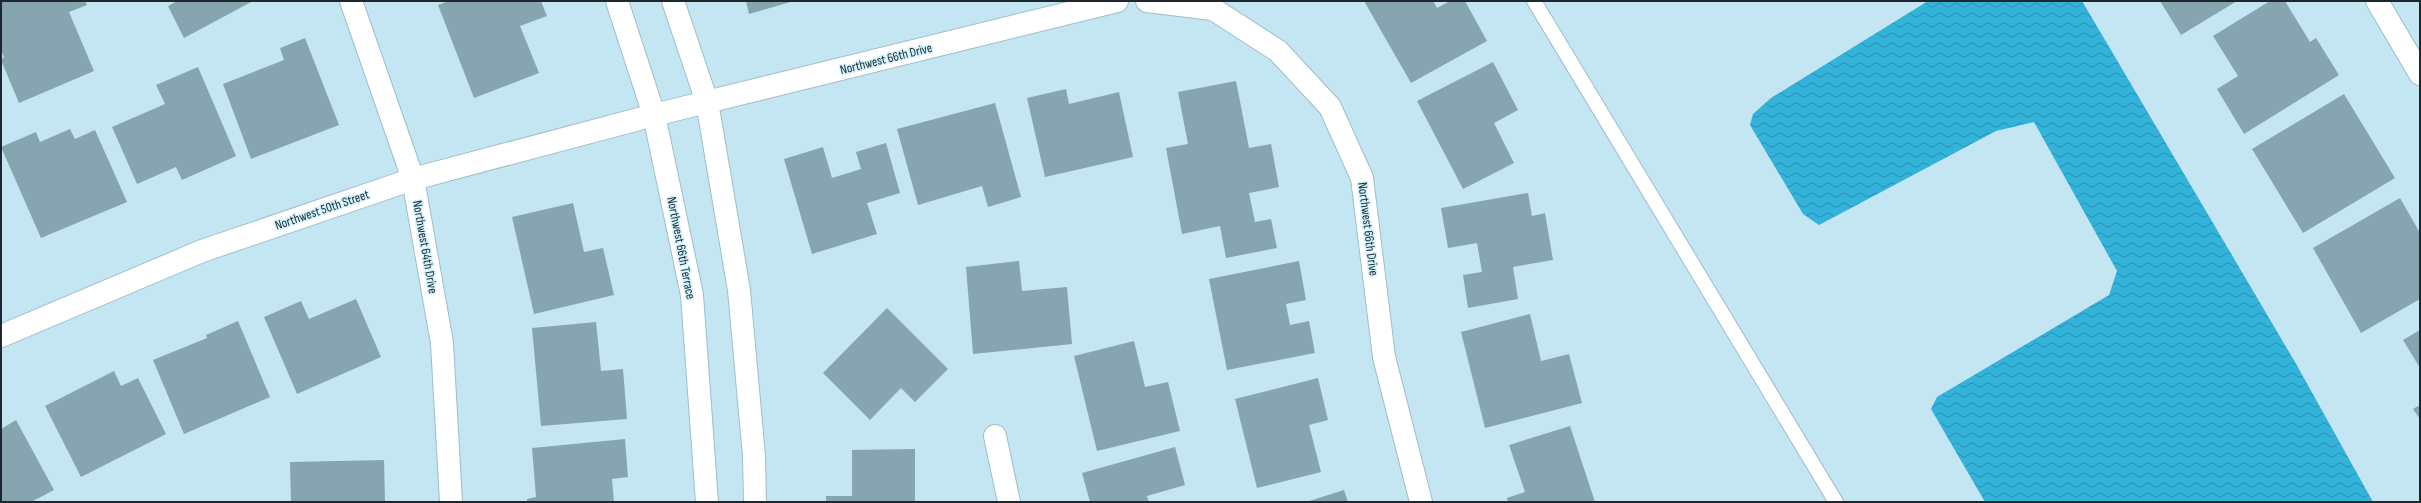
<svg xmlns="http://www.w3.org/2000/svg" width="2421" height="503" font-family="'Sofia Sans Condensed',sans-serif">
<defs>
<pattern id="water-waves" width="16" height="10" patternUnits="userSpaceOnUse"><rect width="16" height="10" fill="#33b2da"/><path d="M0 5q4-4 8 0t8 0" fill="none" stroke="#2a91b1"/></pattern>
</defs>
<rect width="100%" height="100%" fill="#c4e5f2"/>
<path fill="url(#water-waves)" d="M1928,1H2082L2295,362L2373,502H1985L1931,409L1937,397L2109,295L2117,271L2034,122L1996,131L1819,225L1803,214L1750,125L1753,114L1771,98Z"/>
<g fill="#86a5b1">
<path d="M1,1H85L87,5L69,12L94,71L19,103L1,60L4,57L1,50Z"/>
<path d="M177,1H253L184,38L168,6Z"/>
<path d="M449,1H541L547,16L520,26L539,73L474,98L438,5Z"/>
<path d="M746,1H794L749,14Z"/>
<path d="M1364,1H1433L1437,8L1450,1H1465L1487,41L1411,83Z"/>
<path d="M2160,1H2237L2181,35Z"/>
<path d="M2270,1H2285L2310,42L2316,38L2339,75L2244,134L2217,89L2238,76L2213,36Z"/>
<path d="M305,38L339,125L251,159L223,84L284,60L280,48Z"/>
<path d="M1493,62L1518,110L1494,123L1514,163L1463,189L1417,101Z"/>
<path d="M198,67L236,156L182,180L176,167L137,184L112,127L165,104L156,85Z"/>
<path d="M1236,81L1249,148L1271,144L1279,187L1249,193L1255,222L1271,219L1277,248L1226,258L1220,226L1182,234L1166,148L1188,144L1178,92Z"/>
<path d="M1066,89L1069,104L1119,92L1133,157L1045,177L1027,98Z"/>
<path d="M2344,94L2395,178L2303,233L2252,149Z"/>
<path d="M995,103L1021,197L988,207L982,186L918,205L897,129Z"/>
<path d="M70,129L75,139L95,130L127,202L41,238L1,147L36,132L40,142Z"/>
<path d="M886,143L900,193L867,203L877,234L812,254L784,159L823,147L832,178L861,169L856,152Z"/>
<path d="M1528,193L1532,216L1545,213L1553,260L1513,267L1518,299L1468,308L1463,275L1482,272L1477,243L1448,248L1441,208Z"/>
<path d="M2400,198L2420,233V299L2361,333L2313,248Z"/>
<path d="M573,203L584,252L603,248L614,295L534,314L512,217Z"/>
<path d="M1019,261L1022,291L1067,287L1072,344L973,354L966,267Z"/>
<path d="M1299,261L1306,300L1286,304L1290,325L1309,321L1315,353L1227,370L1209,279Z"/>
<path d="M356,299L381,357L297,394L264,317L301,301L309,319Z"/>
<path d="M887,308L948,369L915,402L901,388L870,420L823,373Z"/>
<path d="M1530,314L1541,361L1569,354L1582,403L1485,428L1461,332Z"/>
<path d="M238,321L270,397L184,434L153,360L207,338L206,335Z"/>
<path d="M596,322L601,371L623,369L627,419L541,426L532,328Z"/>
<path d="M2420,330V368L2403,340Z"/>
<path d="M1134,341L1145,387L1168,382L1180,431L1097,451L1074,356Z"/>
<path d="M114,371L121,386L138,378L166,434L81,477L45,406Z"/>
<path d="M1318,378L1328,420L1309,425L1321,472L1257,488L1235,399Z"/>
<path d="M2420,405V419L2413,409Z"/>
<path d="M16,420L54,490L31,502H1V429Z"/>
<path d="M1570,426L1595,502H1508L1507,498L1525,492L1509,445Z"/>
<path d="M625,439L628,477L612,479L614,502H527V499L536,497L532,448Z"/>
<path d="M1175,447L1185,485L1147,496L1149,502H1090L1082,473Z"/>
<path d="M915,449V502H826V496H852V450Z"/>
<path d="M384,460L385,502H291L290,462Z"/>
<path d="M1344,490L1348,502H1306Z"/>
</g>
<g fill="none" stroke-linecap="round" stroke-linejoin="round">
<defs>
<path id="service" d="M1534,1L1836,502"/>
<g id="minor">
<path d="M351,1L413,179L442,343L451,502"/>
<path d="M1147,1L1213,9L1278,51L1330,107L1362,178L1384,357L1421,502"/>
<path d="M2377,1L2420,74"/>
<path d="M1,336L202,251L413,179L654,115L1117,1"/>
<path d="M995,436L1009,502"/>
</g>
<g id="tertiary">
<path d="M617,1L654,115L692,295L707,502"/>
<path d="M673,1L707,102L739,290L754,456L755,502"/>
</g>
</defs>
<use href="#service" stroke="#9ebeca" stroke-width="16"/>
<use href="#minor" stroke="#9ebeca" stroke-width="24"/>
<use href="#tertiary" stroke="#9ebeca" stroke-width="24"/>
<use href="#service" stroke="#fff" stroke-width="14"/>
<use href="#minor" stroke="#fff" stroke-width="22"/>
<use href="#tertiary" stroke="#fff" stroke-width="22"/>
</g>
<g text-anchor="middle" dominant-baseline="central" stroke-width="3" stroke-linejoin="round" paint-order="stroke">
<g font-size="13" fill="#1c282d" stroke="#d1f2ff">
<text transform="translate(886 59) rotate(-14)">Northwest 66th Drive</text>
<text transform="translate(322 210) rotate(-19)">Northwest 50th Street</text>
<text transform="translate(1368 229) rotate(83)">Northwest 66th Drive</text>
<text transform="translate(425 247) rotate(80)">Northwest 64th Drive</text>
<text transform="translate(681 248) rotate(79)">Northwest 66th Terrace</text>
</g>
</g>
<rect width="2421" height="503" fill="none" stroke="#1c282d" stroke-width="4"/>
</svg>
